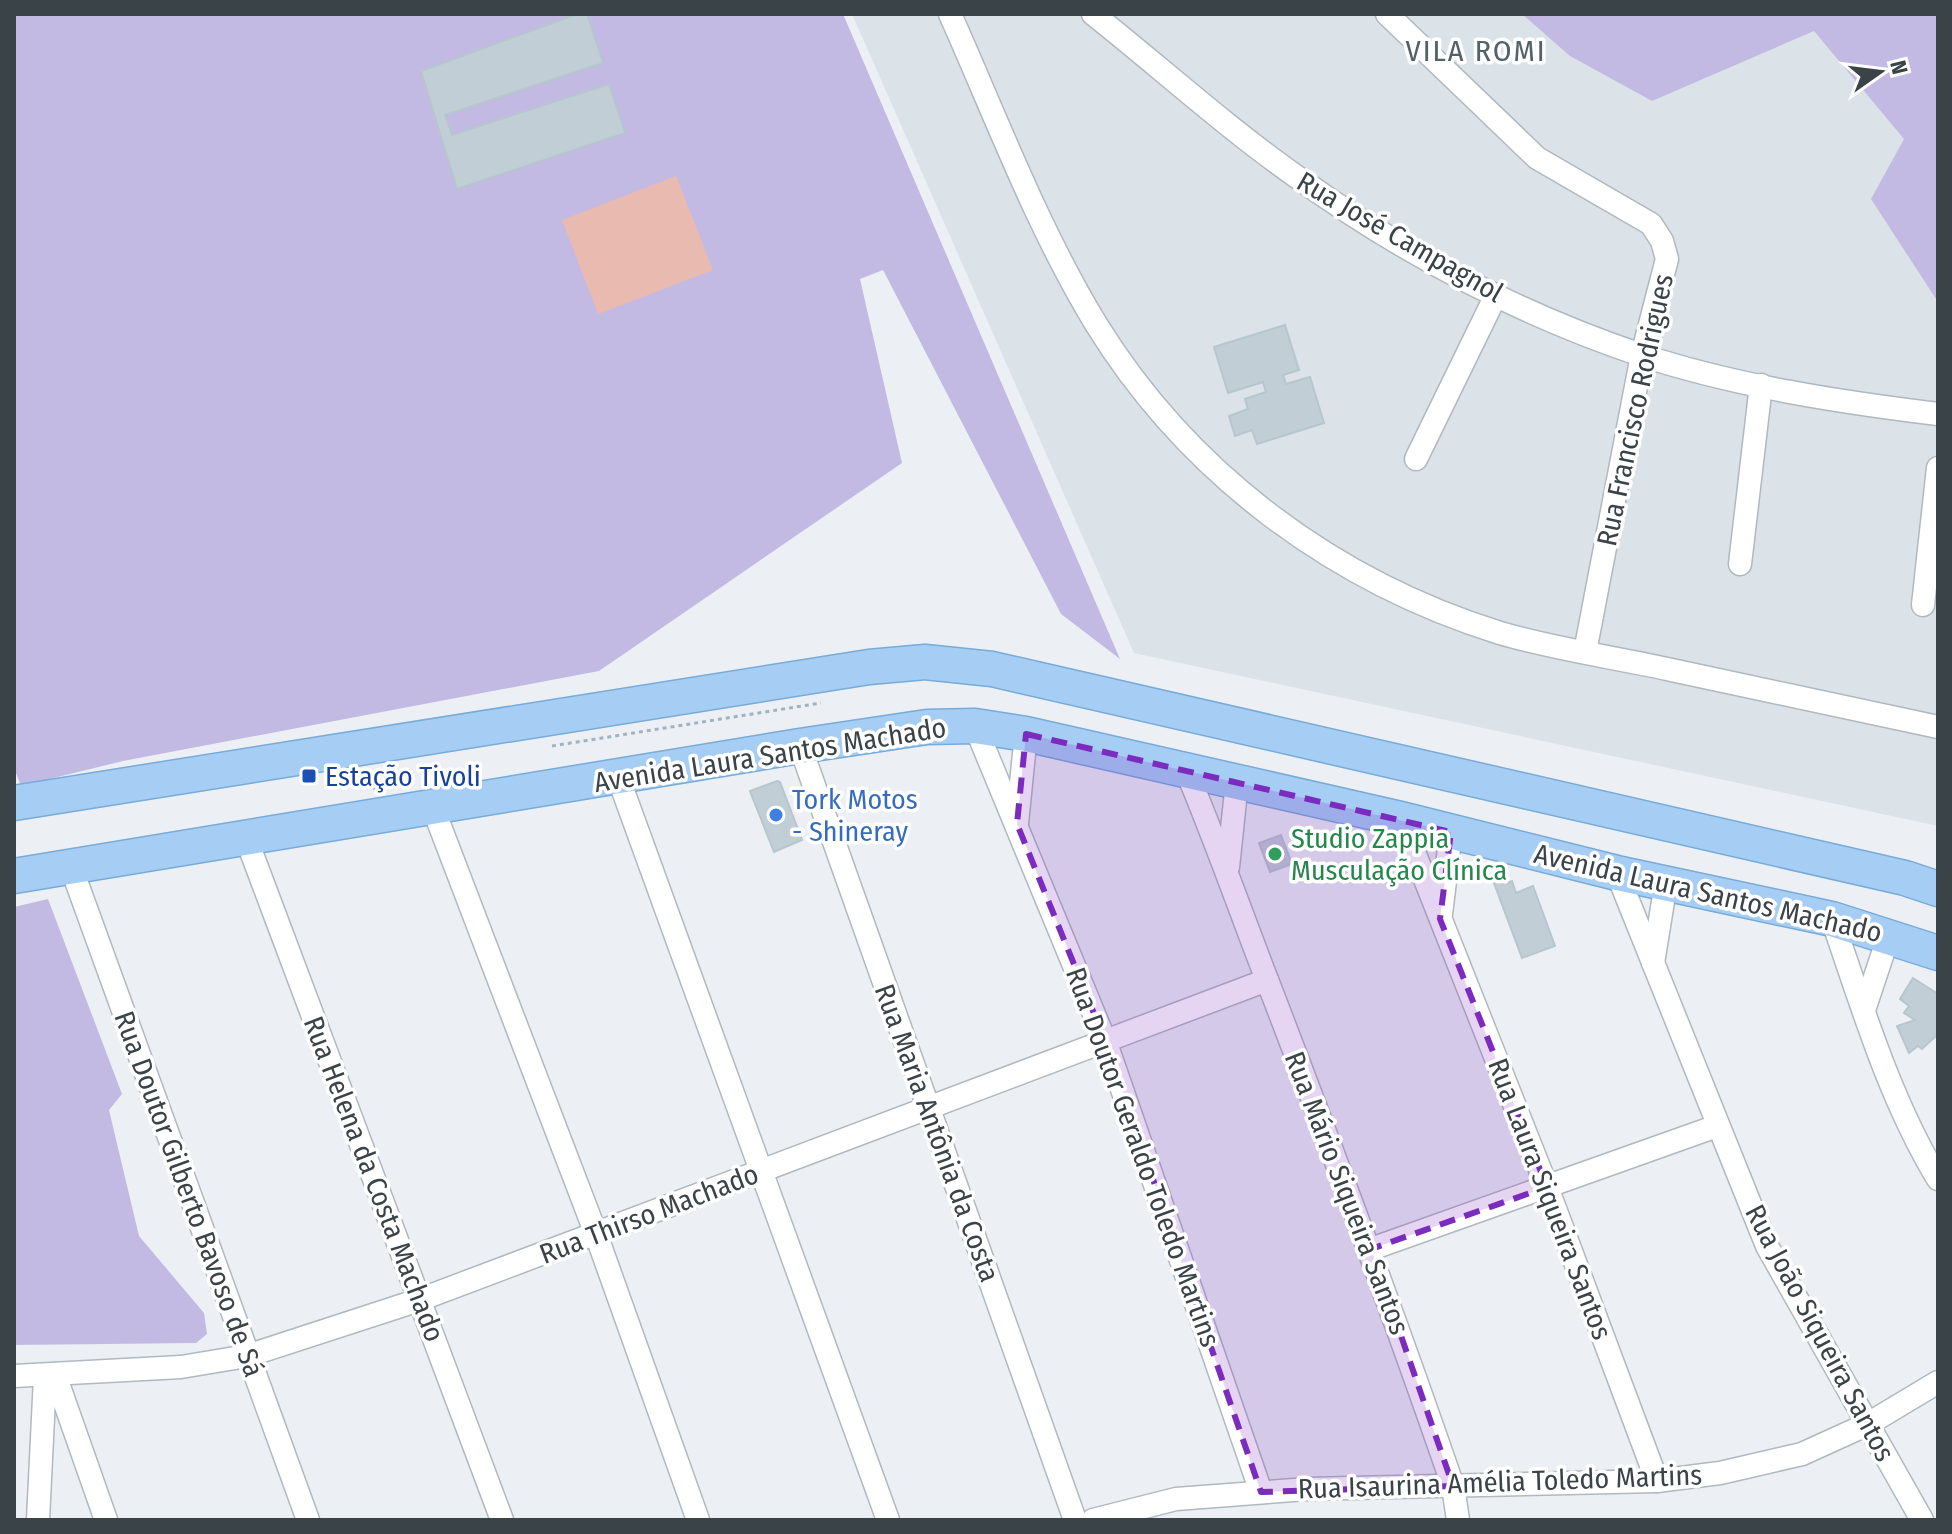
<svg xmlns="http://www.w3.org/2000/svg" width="1952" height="1534" font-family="'Fira Sans Condensed',sans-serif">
<rect width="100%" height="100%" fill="#ecf0f4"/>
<path fill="#dbe2e8" d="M852,14H1938V826L1134,653Z"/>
<g fill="#c3bae3">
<path d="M14,14H843L1120,659L1061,614L883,270L860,279L902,463L599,671L123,761L21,786L14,768Z"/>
<path d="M1522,14H1938V302L1871,199L1904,139L1814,31L1652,101L1570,56Z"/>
<path d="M48,899L122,1094L109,1110L139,1236L204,1313L207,1334L196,1343L14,1345V907Z"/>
</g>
<path fill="#e9bab0" d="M676,176L713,270L598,314L562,220Z"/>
<g fill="#c2ced5" stroke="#b6c6cf" stroke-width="2">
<path d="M577,14H587L603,63L445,115L452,135L609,84L625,133L457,189L421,71Z"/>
<path d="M1285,325L1299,370L1283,375L1286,384L1310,377L1324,423L1257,444L1252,430L1235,436L1229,416L1248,409L1245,399L1266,392L1263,382L1228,393L1214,347Z"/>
<path d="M777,781L780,782L802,840L774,852L750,791Z"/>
<path d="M1281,835L1292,864L1270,872L1259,843Z"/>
<path d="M1505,879L1507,883L1512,881L1516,893L1533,886L1555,946L1522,958L1494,883Z"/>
<path d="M1913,978L1938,994V1034L1922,1049L1918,1046L1909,1053L1897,1026L1915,1020L1904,1013L1909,1006L1900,999Z"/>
</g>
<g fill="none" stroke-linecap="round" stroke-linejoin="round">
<defs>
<g id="minor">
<path d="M950,14C996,117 1037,227 1096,324C1188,473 1333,581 1500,633C1554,649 1612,657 1667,669C1758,688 1848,708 1938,727"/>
<path d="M1093,14C1161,68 1226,127 1297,177C1402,252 1519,314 1641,355C1736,386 1839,402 1938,414"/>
<path d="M1387,14L1537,158L1651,224L1662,241L1667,259L1642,355L1585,652"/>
<path d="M1416,459L1496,295"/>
<path d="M1740,564L1761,385"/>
<path d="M1923,605L1938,468"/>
<path d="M975,726L1106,1043L1261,1492"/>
<path d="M800,746L1075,1520"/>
<path d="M1186,770C1216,841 1241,913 1269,985C1333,1151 1395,1318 1453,1486L1458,1520"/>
<path d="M618,777L888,1520"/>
<path d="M433,808L596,1234L698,1520"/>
<path d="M1401,819L1547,1187L1657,1481"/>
<path d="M1017,823L1026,734"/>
<path d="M246,838L502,1520"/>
<path d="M71,867L308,1520"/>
<path d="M1228,867L1237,782"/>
<path d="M1617,873L1767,1246L1922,1520"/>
<path d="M1441,914L1451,832"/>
<path d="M1832,919C1862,1006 1890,1100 1938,1179"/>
<path d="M1653,963L1666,883"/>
<path d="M1864,1010L1889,935"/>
<path d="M1371,1249L1717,1126"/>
<path d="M55,1375L106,1520"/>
<path d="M14,1376L181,1367L247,1356L419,1300L1267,980"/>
<path d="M38,1520L45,1377"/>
<path d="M1093,1520L1176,1499L1307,1489L1657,1481L1720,1473L1802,1454L1868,1424L1938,1382"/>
</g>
<g id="primary">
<path d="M14,803L869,667L925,662L992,669L1905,878L1938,889"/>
<path d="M14,876L800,746L927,727L975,726L1026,734L1401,819L1617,873L1832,919L1938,953"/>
</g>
</defs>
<use href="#minor" stroke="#afb9bf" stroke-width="25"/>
<use href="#primary" stroke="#77abd8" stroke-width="37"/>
<g stroke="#a2b3bf" stroke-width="3" stroke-dasharray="4 4" stroke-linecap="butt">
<path d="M552,746L821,703"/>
<path d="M373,789L399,770"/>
</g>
<use href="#minor" stroke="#fff" stroke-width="22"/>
<use href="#primary" stroke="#a6cef4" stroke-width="34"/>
</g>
<path fill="#7b2cbf" fill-opacity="0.2" stroke="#7b2cbf" stroke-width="6" stroke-dasharray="16 10" stroke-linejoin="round" d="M1026,734L1451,832L1440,919L1547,1187L1371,1249L1453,1486L1261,1492L1106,1043L1017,824Z"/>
<rect fill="#1a4fb4" stroke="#fff" stroke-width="3" x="301" y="768" width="16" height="16" rx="4"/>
<circle fill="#3f7fe0" stroke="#fff" stroke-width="3" cx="776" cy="815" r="8"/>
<circle fill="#2e9e5b" stroke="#fff" stroke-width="3" cx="1275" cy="854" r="8"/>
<g text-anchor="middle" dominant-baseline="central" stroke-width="7" stroke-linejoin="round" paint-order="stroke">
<g font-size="28" fill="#3a4348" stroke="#fff">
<text transform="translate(1400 237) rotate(30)">Rua José Campagnol</text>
<text transform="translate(1635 410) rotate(-78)">Rua Francisco Rodrigues</text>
<text transform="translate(770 755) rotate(-9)">Avenida Laura Santos Machado</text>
<text transform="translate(1708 893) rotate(13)">Avenida Laura Santos Machado</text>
<text transform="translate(937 1133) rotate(70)">Rua Maria Antônia da Costa</text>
<text transform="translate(1143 1157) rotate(70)">Rua Doutor Geraldo Toledo Martins</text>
<text transform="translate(374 1179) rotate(69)">Rua Helena da Costa Machado</text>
<text transform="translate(1347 1193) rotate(69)">Rua Mário Siqueira Santos</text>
<text transform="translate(189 1194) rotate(70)">Rua Doutor Gilberto Bavoso de Sá</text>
<text transform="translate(1550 1199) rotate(69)">Rua Laura Siqueira Santos</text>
<text transform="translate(649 1214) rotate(-21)">Rua Thirso Machado</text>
<text transform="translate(1820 1333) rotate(62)">Rua João Siqueira Santos</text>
<text transform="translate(1500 1482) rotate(-2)">Rua Isaurina Amélia Toledo Martins</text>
</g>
<g font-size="28" fill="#164399" stroke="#fff" text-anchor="start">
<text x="325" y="776">Estação Tivoli</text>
</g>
<g font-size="28" fill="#366cbe" stroke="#fff" text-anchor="start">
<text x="792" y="799">Tork Motos<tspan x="792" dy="32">- Shineray</tspan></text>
</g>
<g font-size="28" fill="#27864d" stroke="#fff" text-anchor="start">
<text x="1291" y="838">Studio Zappia<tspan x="1291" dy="32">Musculação Clínica</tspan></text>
</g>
<g font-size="30" letter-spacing="2" fill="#53616a" stroke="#fff">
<text x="1476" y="51">VILA ROMI</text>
</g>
</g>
<rect width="1952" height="1534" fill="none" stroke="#3a4348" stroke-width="32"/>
<g transform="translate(1880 72) rotate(76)" stroke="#ffffff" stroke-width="6" paint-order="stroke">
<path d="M0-6L14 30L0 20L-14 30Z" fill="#3a4348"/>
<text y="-12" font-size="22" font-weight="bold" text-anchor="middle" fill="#3a4348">N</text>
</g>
</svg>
